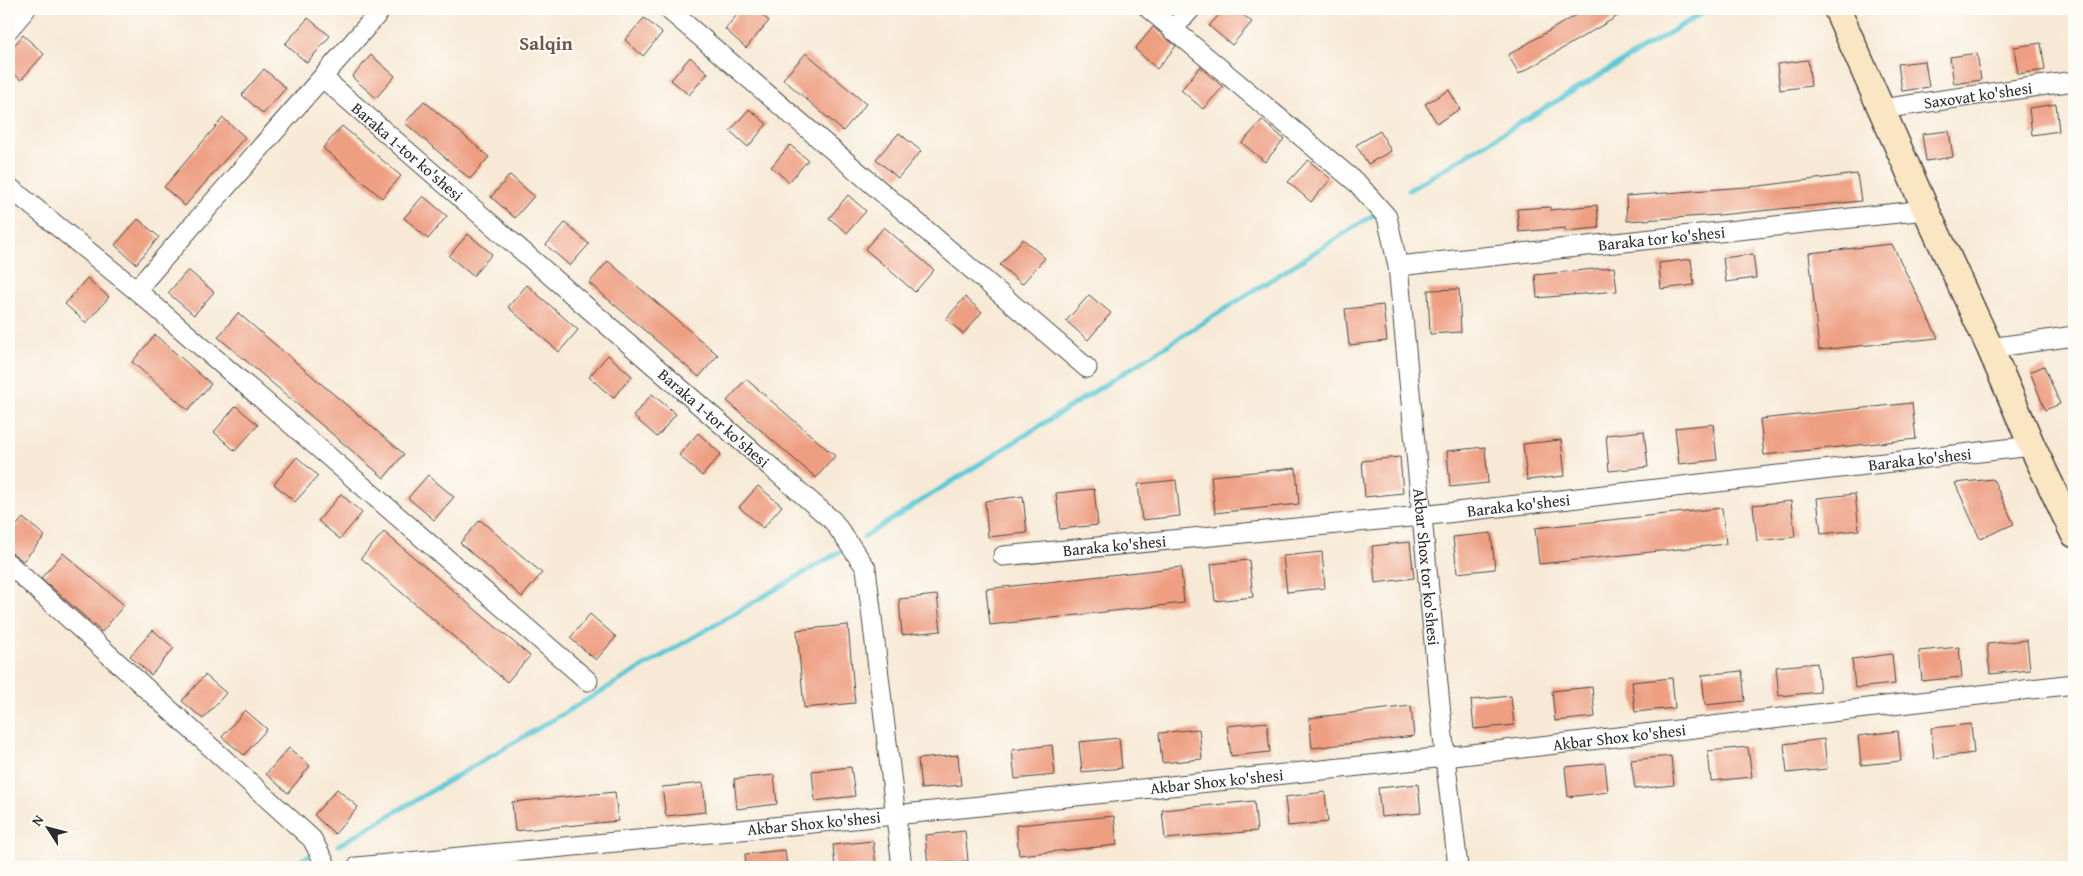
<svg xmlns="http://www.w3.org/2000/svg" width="2083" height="876" font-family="'Gentium Book Plus',serif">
<rect width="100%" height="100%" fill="#fdfcf7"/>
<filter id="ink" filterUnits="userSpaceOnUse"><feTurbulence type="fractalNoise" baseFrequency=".02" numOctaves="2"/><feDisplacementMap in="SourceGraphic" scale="10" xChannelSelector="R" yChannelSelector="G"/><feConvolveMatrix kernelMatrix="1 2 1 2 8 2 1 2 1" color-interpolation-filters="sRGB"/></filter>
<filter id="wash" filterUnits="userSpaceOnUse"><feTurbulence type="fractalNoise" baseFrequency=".0096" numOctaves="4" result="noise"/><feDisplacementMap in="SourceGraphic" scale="20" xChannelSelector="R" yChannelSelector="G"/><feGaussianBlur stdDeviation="1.12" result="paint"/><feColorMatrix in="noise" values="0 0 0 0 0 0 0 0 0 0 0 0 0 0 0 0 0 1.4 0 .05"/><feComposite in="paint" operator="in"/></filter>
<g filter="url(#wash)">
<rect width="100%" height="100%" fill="#f7e9d5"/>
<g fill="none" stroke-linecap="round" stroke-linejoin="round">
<g stroke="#5cc8d5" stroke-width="5">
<path d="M1409,190L1709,9"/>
<path d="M864,537L1378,212"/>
<path d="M339,845L841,551"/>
<path d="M289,867L309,856"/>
</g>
</g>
<g id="blocks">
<g fill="#ee9f82">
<path d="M742,9H754L769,21L746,48L725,29Z"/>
<path d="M1224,9H1236L1252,22L1232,45L1209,26Z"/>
<path d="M1586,9H1630L1519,74L1508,55Z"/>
<path d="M308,18L330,36L307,63L285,44Z"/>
<path d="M644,18L662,33L643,56L625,40Z"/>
<path d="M1153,27L1176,46L1157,69L1135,49Z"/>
<path d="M23,35L44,54L21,80L9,70V51Z"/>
<path d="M2041,43L2045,70L2018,74L2014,47Z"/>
<path d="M806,53L866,104L843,131L783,79Z"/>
<path d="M1977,53L1981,80L1954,84L1950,57Z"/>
<path d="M371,55L395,76L376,98L352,77Z"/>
<path d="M690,57L708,73L689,95L671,80Z"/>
<path d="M1808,60L1811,86L1780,90L1777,64Z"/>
<path d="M1925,61L1929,87L1902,91L1898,64Z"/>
<path d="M1200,67L1223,87L1203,109L1181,90Z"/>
<path d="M264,69L286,88L263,114L242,95Z"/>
<path d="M1449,90L1460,109L1437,123L1425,104Z"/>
<path d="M424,101L489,157L470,179L405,123Z"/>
<path d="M2056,104L2059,131L2032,135L2029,108Z"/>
<path d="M749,109L767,124L748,147L730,131Z"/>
<path d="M223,118L245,137L185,206L164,187Z"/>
<path d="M1262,120L1284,139L1265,162L1242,143Z"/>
<path d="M342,126L401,176L382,198L323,148Z"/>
<path d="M1380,131L1391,151L1368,164L1356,145Z"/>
<path d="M1949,131L1953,157L1926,161L1922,134Z"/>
<path d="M899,133L921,151L898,178L876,159Z"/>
<path d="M790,145L808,160L789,182L771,167Z"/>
<path d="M1308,160L1331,179L1311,202L1288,182Z"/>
<path d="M1857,174L1861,201L1719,215L1627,221L1626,196L1759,186Z"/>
<path d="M510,175L534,196L515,218L491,197Z"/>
<path d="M848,195L866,211L847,233L829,218Z"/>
<path d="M423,196L447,216L428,239L404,218Z"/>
<path d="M1597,205L1599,228L1565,231V228L1519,232L1517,209L1550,207V210Z"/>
<path d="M138,219L159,237L136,264L115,245Z"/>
<path d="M565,223L589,244L570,266L546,245Z"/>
<path d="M884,227L934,270L915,292L865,249Z"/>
<path d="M468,234L492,254L473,276L449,256Z"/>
<path d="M1023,239L1045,258L1022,284L1000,265Z"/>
<path d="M1892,244L1938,338L1819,350L1809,253Z"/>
<path d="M1753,254L1756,278L1726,282L1723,258Z"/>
<path d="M1691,259L1694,285L1661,289L1659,263Z"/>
<path d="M608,261L718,355L699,377L589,283Z"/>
<path d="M1614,267L1617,291L1537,298L1535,275Z"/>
<path d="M188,270L214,292L194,315L168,293Z"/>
<path d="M87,278L109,297L86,323L65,304Z"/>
<path d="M527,285L578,330L559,352L508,307Z"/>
<path d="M1459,289L1461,332L1430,334L1428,290Z"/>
<path d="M1089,295L1111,313L1088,340L1066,321Z"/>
<path d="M965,297L982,312L963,334L946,319Z"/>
<path d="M1383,305L1387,341L1349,345L1345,309Z"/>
<path d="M238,313L404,454L384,478L218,337Z"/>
<path d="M155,335L211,384L188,410L132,362Z"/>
<path d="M608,355L632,376L613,398L589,377Z"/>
<path d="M2044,366L2060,404L2045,410L2030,372Z"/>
<path d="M746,379L835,456L816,478L727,401Z"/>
<path d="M652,394L676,414L657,437L633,416Z"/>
<path d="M1912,403L1916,439L1764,455L1760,419Z"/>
<path d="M236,406L258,425L235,451L214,432Z"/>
<path d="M1713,424L1717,460L1679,464L1675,428Z"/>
<path d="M1644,431L1648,467L1609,471L1606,435Z"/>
<path d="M698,433L721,454L702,476L679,455Z"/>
<path d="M1561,440L1565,476L1527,480L1523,444Z"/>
<path d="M1485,447L1488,483L1450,487L1447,451Z"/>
<path d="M297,457L318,476L295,502L274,484Z"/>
<path d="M1400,457L1403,493L1365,497L1362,461Z"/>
<path d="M1296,468L1299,504L1215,513L1211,476Z"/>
<path d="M428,475L454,497L434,520L408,498Z"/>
<path d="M1993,479L2014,524L1980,539L1955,483Z"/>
<path d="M1176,480L1180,516L1142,520L1138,484Z"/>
<path d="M758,486L782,506L763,528L739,507Z"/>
<path d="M1094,489L1098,525L1060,529L1056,493Z"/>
<path d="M341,494L362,513L340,539L318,521Z"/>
<path d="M1855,494L1859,530L1821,534L1817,498Z"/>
<path d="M1023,496L1027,533L988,537L985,501Z"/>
<path d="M1791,501L1795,537L1757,541L1753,505Z"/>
<path d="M1722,508L1726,544L1539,564L1535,528Z"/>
<path d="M23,518L45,536L23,561L9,551V534Z"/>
<path d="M480,520L542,573L522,597L460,543Z"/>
<path d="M384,532L530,656L507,682L361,558Z"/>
<path d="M1491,533L1495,569L1457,573L1453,537Z"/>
<path d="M1410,542L1414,578L1375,583L1372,546Z"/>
<path d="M1322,552L1325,588L1287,592L1283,556Z"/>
<path d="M63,553L124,605L102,632L41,578Z"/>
<path d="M1249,560L1253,597L1215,601L1211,564Z"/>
<path d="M1181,567L1184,603L990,625L986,589Z"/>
<path d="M937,595L941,631L902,635L899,599Z"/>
<path d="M590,614L616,637L596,660L570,638Z"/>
<path d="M848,625L855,703L804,708L797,630Z"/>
<path d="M153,630L174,648L151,675L130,656Z"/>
<path d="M2027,640L2030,670L1990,674L1987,644Z"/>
<path d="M1959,647L1962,677L1922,681L1919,651Z"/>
<path d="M1892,654L1895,684L1855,688L1852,659Z"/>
<path d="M1817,663L1820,692L1779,696L1776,667Z"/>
<path d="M1742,671L1745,701L1705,705L1702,675Z"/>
<path d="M205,675L226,693L203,719L182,701Z"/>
<path d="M1672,678L1675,708L1635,712L1632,682Z"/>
<path d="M1592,687L1595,717L1555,721L1552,691Z"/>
<path d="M1511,696L1514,725L1474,729L1471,700Z"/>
<path d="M1411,706L1414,736L1312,748L1309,718Z"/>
<path d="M245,710L267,729L244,755L222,737Z"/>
<path d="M1267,722L1270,752L1231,756L1227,726Z"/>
<path d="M1971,724L1974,753L1934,758L1931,728Z"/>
<path d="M1199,729L1202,759L1162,763L1159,733Z"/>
<path d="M1898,731L1901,761L1861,765L1858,736Z"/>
<path d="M1119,738L1122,768L1082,772L1079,742Z"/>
<path d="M1824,739L1827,769L1787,773L1784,744Z"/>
<path d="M1052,745L1055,775L1015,779L1012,750Z"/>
<path d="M1748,747L1752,777L1711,781L1708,751Z"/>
<path d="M289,748L310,766L288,793L266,774Z"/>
<path d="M958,755L961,785L921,789L918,759Z"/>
<path d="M1671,756L1674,785L1635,789L1631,760Z"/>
<path d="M1605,763L1608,792L1568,797L1565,767Z"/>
<path d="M851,767L855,796L815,801L812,771Z"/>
<path d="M774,775L777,804L737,809L734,779Z"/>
<path d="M703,783L706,812L666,816L662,787Z"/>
<path d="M1418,784L1421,813L1381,817L1378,788Z"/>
<path d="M337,789L358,807L335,834L314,815Z"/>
<path d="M615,792L618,821L515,831L512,802Z"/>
<path d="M1325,792L1328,822L1288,826L1285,797Z"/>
<path d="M1254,801L1257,831L1165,839L1162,810Z"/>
<path d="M1114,816L1117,845L1019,855L1016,825Z"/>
<path d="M965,831L968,861L928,865L925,835Z"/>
<path d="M873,841L876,867H835L833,845Z"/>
<path d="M785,850L787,867H746L745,854Z"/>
</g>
</g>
</g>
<g filter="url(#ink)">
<use href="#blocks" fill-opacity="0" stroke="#4a4844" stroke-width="1"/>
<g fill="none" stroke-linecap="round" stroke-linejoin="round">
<defs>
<g id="street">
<path d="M668,9L1087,368"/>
<path id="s1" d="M1149,9L1358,184L1387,217L1398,266L1445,757L1458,867"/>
<path d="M9,29L26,9"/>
<path d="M1172,30L1191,9"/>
<path id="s2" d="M323,78L833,521L866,568L902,867"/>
<path id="s3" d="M1881,109L2074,81"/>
<path d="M9,187L136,290L588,681"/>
<path id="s4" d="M1398,266L1926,210"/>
<path d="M136,290L382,9"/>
<path d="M1990,348L2074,336"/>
<path id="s5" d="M1003,556L1421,516L2032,446"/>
<path d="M9,564L312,839L327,867"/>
<path id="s6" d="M357,867L895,815L1445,757L2074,684"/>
</g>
<path id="secondary" d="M1837,9L1926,210L1990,348L2032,446L2074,534"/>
</defs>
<use href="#street" stroke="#4a4844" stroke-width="21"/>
<use href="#secondary" stroke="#4a4844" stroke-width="29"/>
<use href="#street" stroke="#fff" stroke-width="19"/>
<use href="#secondary" stroke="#fbe6c4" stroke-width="26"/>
</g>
</g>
<g text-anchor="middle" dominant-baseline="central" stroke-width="4.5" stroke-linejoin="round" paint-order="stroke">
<g font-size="16" fill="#2b2b2b" stroke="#fdfcf7">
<text stroke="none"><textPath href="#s3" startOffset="98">Saxovat ko'shesi</textPath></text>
<text stroke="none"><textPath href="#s2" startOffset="112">Baraka 1-tor ko'shesi</textPath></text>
<text stroke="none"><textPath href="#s4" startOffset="265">Baraka tor ko'shesi</textPath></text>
<text stroke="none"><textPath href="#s2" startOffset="518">Baraka 1-tor ko'shesi</textPath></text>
<text stroke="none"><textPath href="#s5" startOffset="922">Baraka ko'shesi</textPath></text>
<text stroke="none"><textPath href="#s5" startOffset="518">Baraka ko'shesi</textPath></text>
<text stroke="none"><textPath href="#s5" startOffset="112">Baraka ko'shesi</textPath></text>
<text stroke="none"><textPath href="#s1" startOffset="669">Akbar Shox tor ko'shesi</textPath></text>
<text stroke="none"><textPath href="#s6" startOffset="1269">Akbar Shox ko'shesi</textPath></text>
<text stroke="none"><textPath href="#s6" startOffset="864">Akbar Shox ko'shesi</textPath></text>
<text stroke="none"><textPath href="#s6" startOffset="459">Akbar Shox ko'shesi</textPath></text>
</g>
<g font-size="19" font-weight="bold" fill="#6f5449" stroke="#fdfcf7">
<text x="546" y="43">Salqin</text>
</g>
</g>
<rect width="2083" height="876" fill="none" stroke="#fdfcf7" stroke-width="30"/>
<g transform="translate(48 828) rotate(306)" stroke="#fdfcf7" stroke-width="4" paint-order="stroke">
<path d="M0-4L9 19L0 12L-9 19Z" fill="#2b2b2b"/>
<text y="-8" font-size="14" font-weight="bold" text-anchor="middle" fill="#2b2b2b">N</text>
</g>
</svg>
